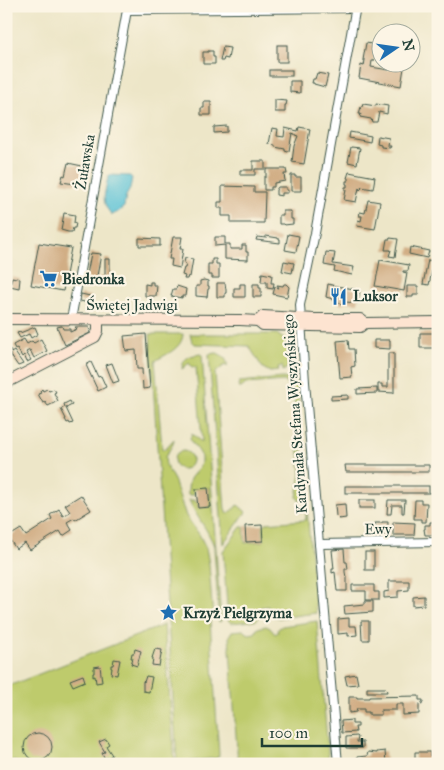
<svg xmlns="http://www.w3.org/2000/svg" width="444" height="770" font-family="'IM FELL Great Primer',serif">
<rect width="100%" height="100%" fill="#fcf5e5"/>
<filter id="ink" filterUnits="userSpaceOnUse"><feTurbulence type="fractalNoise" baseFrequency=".02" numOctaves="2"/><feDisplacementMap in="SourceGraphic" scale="10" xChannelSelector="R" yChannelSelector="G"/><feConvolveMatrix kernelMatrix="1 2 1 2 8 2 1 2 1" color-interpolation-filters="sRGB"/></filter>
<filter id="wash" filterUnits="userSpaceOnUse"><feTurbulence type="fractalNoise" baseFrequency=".0096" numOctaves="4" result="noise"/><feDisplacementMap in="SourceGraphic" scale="20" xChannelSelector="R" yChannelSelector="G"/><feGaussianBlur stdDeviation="1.12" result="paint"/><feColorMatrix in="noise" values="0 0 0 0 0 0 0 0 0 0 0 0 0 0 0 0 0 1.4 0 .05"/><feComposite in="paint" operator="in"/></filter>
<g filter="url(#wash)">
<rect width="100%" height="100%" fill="#ede6c8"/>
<g fill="#becb6c" stroke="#6e8450">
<path d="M150,334H183C182,349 166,354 155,361L162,449H165L174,439L173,444L165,457L166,466L174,480L186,516L199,534L206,548L209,564L213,619L210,620L219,755L217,758L177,763Z"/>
<path d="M190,334H277L293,346L294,362L290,366L283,371L282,366L278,367L279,371L270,372L266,370L262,367L249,346L195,344L192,341Z"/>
<path d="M217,353C224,356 228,360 227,367L225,365L215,373L225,510L228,514L238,505L246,512L223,544L209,354Z"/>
<path d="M202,354L221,621L219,622L214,546C208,529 196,517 189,500H195V502L197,501L198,508L210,507L209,488L194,489V495H188C188,489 188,480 192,476C197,470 202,467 201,458C201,449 191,446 190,438L192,434L200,441H202L196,367H192L189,363L182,369C183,357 190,355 202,354Z"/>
<path d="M283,378L292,380L297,383L306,501L299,500L297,497L301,474L294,395L284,381L246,384L241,388H239L238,386L239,382Z"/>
<circle cx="183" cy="460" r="9"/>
<path d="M306,510H307L316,613L279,618C272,617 269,613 268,606L261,607V616L255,621H252L231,623L228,620L223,551L241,527H244L245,543L264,541L263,526L265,523L306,520Z"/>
<path d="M317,621L329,764H238L229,636L232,631L243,630L249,634L255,633L258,628L266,626L270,628L275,634L278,632L277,630L282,626Z"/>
<path d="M164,625L175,764H18L14,760L11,762L12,764H6V687Z"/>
</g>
<path fill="#58c1d5" stroke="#3c7f84" d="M110,175L130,176L132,178L130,189L126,196L124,207L118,212L112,215C103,205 103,199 106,187C107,182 107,179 110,175Z"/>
<g id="blocks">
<g fill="#d1ae85">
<path d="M366,43L377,45L374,61H372L371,67L389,70L390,62H405L401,86L359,78L361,65L364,66L365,60H363Z"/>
<rect x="277" y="45" width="10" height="17"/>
<path d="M223,47L230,48L228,59L224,58L223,61H220Z"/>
<path d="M208,51H213V57H215V64H203V52H208Z"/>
<rect x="269" y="70" width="23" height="6"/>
<path d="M317,73L328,75L325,87L314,84V83H312L313,79H315Z"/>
<path d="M290,81H300V93L290,92Z"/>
<path d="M275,100L287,101L286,105H285V112H275Z"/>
<path d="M204,102H211V115H201V108H204Z"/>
<path d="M363,104L376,106V104L388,106L387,114L379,112L377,122H372L371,119L360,117L361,114H359L361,107H362Z"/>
<path d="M227,126V132L214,133V127Z"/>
<path d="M299,127L310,129L304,164L292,162L294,146L298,136L295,135V134L292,133L289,151L288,152L285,151V149L275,147V145L269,144L272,128L278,129L277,136L284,137L285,128L298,131Z"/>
<path d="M350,132L371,136L370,142L349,138Z"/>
<path d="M378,136L389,138L388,146H391L390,148L381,147V145L377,144Z"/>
<path d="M351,147L360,148L357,164L348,162Z"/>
<path d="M253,161H265V169H255V175H240V170H253Z"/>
<path d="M68,163L87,167L83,185L61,182L63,175L65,176Z"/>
<path d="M266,169H286L287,174H284L285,181L274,183V187H271V190H264V177H266Z"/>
<path d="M349,172L375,177L373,189L361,187L362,188L360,190L359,188L356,202L344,200L346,190H345V187H347V184H346V181H348V178H347Z"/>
<path d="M291,175H295V177H301V191H291Z"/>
<path d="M222,186L254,187V192H265L264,223H231V216H222V208H218V202H222Z"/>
<path d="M278,187H286V190H288V193H282V196L276,195V190Z"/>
<path d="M368,200L380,202L375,229L357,226L358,220L361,221L362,216H359L360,212L365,213Z"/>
<path d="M283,211H291V219H293V224L284,225L283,224H279V215H283Z"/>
<path d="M64,213L75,215L74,223H76L75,228H73L72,232H68L61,230Z"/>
<path d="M288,234L299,236L296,252L285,250Z"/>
<path d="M266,236L278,238V239H280V243L256,240L257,237L266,238Z"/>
<path d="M173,237H182L180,249H183L180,268L171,266L172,259H169Z"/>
<path d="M215,237H225V244H230V249H242V245H246V252H248V260L225,259V245L215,246Z"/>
<path d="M139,238L160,239V246H139Z"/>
<path d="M390,238L398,239L395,257L389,256L391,250H385L387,239H390Z"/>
<path d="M39,243L71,248L63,291L31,285Z"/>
<path d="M410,247L429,251L427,258L409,254Z"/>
<path d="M326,252L335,253L333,264L354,267L352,275L334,271L335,267L324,265Z"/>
<path d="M91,253L101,254L96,282L86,280Z"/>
<path d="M185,258L193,259L190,277L188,276L187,279H184L185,276L182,275L184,268H185L186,264L184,263Z"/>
<path d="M105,259H110V283L99,284V277H105Z"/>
<path d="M212,259H216V264H219V278H212V275H208V264H212Z"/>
<path d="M380,260L409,265L408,271H403V272L407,273L404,291L375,286Z"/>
<path d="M428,260L434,261L429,285L423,284Z"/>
<path d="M284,261L294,263L292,273L282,271Z"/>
<path d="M262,273L272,275L271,283H274L273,289L267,288V282H261Z"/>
<path d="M12,277L20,279L19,288L10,286Z"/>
<path d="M204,280L208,281V286H209V289H208L207,297L196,296V286H200V281Z"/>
<path d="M150,282H153V285H157L156,296H145V284L150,285Z"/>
<path d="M217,283H225L226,290V293H225V297H217Z"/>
<path d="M240,284H245V297H234V288H240Z"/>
<path d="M253,284H259V288H261V297H253Z"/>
<path d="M284,284H286L289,287L287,297L273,294L275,287L279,288L277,285L283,286Z"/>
<path d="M328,284L336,286L360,290L358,303L345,302L342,305L340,304L338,301L333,300V299L326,297Z"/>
<path d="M177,286L186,289L185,296H182V298L171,296L173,289H176Z"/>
<path d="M407,286H418V295H413V297H407Z"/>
<path d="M81,294L90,296L89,303L80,301Z"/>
<path d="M62,326L63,329H70V332L77,329L75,327H89L90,333L65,345L57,327Z"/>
<path d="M35,327L38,334L31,338L29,334L20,338L17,333L20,332V333Z"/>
<path d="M420,333H438V338H436V348H420Z"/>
<path d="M146,334L150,388L143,389L142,369H137L136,350L126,351L124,336Z"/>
<path d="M24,339L27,344L32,341L34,343L41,339L47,351L34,358L30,350L26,352L31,360L27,362L24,355L22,357L17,348L15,349L13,345Z"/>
<path d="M348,340L349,349H354L355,366L351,367L352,377L340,378L337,341Z"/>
<path d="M374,340H390V349L374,348Z"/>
<path d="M10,349L11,353L14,351L23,364L18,366L7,350Z"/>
<path d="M388,353H394V393L378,392V384H382V387H388Z"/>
<path d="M91,362L98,377L101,376L106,387L98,391L86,365Z"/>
<path d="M112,363L119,381L113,383L106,365Z"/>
<path d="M377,388V393L357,394V389Z"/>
<path d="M42,389L43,391L47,389L49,391L54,389L56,392L54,393L58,401L48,406L45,402L43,403L38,394L41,393L40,391Z"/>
<path d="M348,395V399L331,400V396Z"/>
<path d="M70,401L72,405L66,408L73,423L70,424L69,422L67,423L65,419H66L61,409L65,407L64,404Z"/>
<path d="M345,465H429V472H346Z"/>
<rect x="345" y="486" width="84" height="7"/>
<path d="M208,488L210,507L198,508L196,489Z"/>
<path d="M81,495L91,510L75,520L74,518L67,522L72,530L63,536L60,531L30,550L25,543L16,549L8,537L21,529L26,536L52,519L50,515L59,509L63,516L70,512L65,505Z"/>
<rect x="359" y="500" width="16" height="8"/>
<path d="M388,500H405L404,513H402V505H392L391,514H387Z"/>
<path d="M415,500H421V503H427L426,522H421V519H414Z"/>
<path d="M345,504L346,518L339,519L336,516L335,505Z"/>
<path d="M382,522H388L387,535H376L375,523H382Z"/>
<path d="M393,522L415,523L414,535H393Z"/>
<path d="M430,522H434V525H437V535H425L424,529H425V525H430Z"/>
<path d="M262,525L263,541L246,542L245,526Z"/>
<path d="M344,549L345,562H347L348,569H345V572L346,577H347V591H337L335,572L332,573V569H334L332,550Z"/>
<rect x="365" y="552" width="9" height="18"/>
<path d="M389,581H409V590L398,591V597L384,598V592L389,591Z"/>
<path d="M352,585H374V592H379V600H366V591H352Z"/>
<path d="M424,596V605L413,606V597Z"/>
<path d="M365,601H373V612L345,614L344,606L365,604Z"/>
<path d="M349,618V626H356L357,635L348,636V633L338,634V619Z"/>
<path d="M361,621H369V640H362Z"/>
<path d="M135,649L141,651L137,666L131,664L133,658H131L132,653H134Z"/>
<path d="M155,649L162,650L159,666L152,665L153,658H152Z"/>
<path d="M114,659L120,660L117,675L111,674L112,668H111V665H113Z"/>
<path d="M100,666L102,682L96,683L95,676L93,677V673H94V667Z"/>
<path d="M356,674L358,684L347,685L345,676Z"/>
<path d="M83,675L85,681L73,686L70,680Z"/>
<path d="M146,676L152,677L149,692L143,691V681L144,682Z"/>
<path d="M367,688H386L387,692H367Z"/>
<path d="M419,696V700H423V702H422V705L419,704V714L403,715V704H396V710H381V715H369V712H364V709H357L356,712L349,713V697H357V698H369V697Z"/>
<path d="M352,720V724H358V727H355L356,732L342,733L341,721Z"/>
<circle cx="38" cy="747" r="14"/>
<path d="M357,736L358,737L357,742H363V748H346V737Z"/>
<path d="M106,739L109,744L106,746L112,755L105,759L102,753L105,752L99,742Z"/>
<path d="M385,751L386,764H378V762H368V764H357V757L367,756L368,752L377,753V752Z"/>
<path d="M415,752H430V756H436V764L415,763Z"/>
</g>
</g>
</g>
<g filter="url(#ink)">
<use href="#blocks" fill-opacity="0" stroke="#3e564a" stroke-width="1"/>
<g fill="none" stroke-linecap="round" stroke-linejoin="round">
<defs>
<g id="street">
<path d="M71,320L127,10L356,8"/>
<path d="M319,544L438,542"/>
<path d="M338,764L305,382L300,305L315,233L356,6"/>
</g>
<g id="secondary">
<path d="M6,319L240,320L258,321L263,325L360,327L365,323"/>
<path d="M258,321L263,316L315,319H360L365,323L438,322"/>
<path d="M6,383L95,337L98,331V320"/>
</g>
</defs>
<use href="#street" stroke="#3e564a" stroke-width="10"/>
<use href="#secondary" stroke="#3e564a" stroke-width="12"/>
<use href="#street" stroke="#fff" stroke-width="8"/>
<use href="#secondary" stroke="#fde4d1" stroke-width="10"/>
</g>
</g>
<defs>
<symbol id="supermarket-bare" viewBox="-9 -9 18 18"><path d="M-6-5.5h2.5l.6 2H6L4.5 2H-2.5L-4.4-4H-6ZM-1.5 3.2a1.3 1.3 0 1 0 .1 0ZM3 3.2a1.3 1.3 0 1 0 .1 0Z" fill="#1f6fb2" stroke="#fcf5e5" stroke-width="2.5" paint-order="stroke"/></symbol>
<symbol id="restaurant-bare" viewBox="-9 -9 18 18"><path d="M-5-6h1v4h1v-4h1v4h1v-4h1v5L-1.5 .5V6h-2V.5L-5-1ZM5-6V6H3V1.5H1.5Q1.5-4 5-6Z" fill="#1f6fb2" stroke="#fcf5e5" stroke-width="2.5" paint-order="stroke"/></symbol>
<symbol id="sight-bare" viewBox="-9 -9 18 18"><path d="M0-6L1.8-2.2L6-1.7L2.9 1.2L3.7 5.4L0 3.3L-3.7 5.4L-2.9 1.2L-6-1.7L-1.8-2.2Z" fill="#1f6fb2" stroke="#fcf5e5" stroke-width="2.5" paint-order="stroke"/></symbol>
</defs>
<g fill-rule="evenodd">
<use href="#supermarket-bare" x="36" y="266" width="25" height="25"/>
<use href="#restaurant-bare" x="326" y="284" width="25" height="25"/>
<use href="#sight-bare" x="156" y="600" width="25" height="25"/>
</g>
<g text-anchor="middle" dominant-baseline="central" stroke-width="4.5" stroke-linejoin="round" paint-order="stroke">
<g font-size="15" fill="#1f3d34" stroke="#fcf5e5">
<text transform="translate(85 162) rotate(-80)">Żuławska</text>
<text x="132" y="305">Świętej Jadwigi</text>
<text transform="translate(295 414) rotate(-94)">Kardynała Stefana Wyszyńskiego</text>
<text transform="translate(378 529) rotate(-1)">Ewy</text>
</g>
<g font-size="15" font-weight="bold" fill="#1f3d34" stroke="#fcf5e5" text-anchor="start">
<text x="62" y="279">Biedronka</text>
<text x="353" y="296">Luksor</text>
<text x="183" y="613">Krzyż Pielgrzyma</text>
</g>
</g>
<rect width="444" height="770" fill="none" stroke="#fcf5e5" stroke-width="25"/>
<g transform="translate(396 48) rotate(77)"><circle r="24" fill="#fcf5e5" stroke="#a4ab9e"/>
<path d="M0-4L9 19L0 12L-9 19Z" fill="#1f6fb2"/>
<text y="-8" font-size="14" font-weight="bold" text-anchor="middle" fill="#1f3d34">N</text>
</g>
<path d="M262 738v8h100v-8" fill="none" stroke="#1f3d34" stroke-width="2.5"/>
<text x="269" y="738" font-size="15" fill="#1f3d34" stroke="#fcf5e5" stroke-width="4" paint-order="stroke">100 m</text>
</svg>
